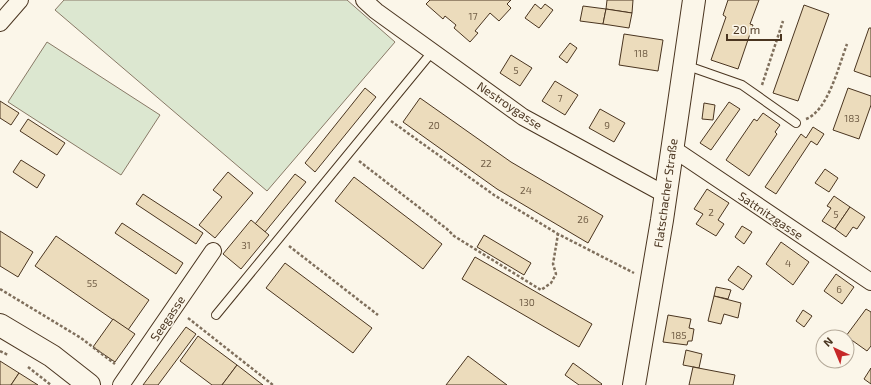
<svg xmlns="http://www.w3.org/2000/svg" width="871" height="385" font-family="'Exo 2',sans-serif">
<rect width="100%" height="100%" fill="#fbf6e9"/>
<g fill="#dce7d0" stroke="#887966">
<path d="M64,0H347L395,42L267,191L55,10Z"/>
<path d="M47,42L160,115L121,175L8,102Z"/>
</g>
<g fill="#ecdcbc" stroke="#4a3520">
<path d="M430,0H511L507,4L511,8L499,21L490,13L475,31L478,33L470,42L454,28L456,25L445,16L443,19L426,4Z"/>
<path d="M607,0H633L632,13L606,9Z"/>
<path d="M728,0H759L750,24L753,25L738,69L711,60L726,17L723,15Z"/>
<path d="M535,4L541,9L545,4L553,10L539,28L525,18Z"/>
<path d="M804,5L829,14L798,101L773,93Z"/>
<path d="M583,6L606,9L603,24L580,21Z"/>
<path d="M606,9L632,13L629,28L603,24Z"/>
<path d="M869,28H871V77L854,71Z"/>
<path d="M624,34L663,40L658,71L619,65Z"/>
<path d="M570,43L577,48L567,63L559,57Z"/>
<path d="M511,55L532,68L520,86L500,73Z"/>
<path d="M555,81L578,95L565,115L542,101Z"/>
<path d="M365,88L376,97L315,172L305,163Z"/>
<path d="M848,88L871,96V105L859,139L833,130Z"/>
<path d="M420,98L511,162L603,216L588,243L497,189L403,122Z"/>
<path d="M0,101L19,113L11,125L0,118Z"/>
<path d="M729,102L740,109L711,150L700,143Z"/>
<path d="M704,103L715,105L713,120L702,119Z"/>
<path d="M600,109L625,123L614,142L589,128Z"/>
<path d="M763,113L780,125L775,132L777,134L749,176L726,160L754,119L757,121Z"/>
<path d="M28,119L65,143L57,155L20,131Z"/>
<path d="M813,127L824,134L817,145L811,141L776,194L765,187L801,134L806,138Z"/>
<path d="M21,160L45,175L37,188L13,172Z"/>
<path d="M825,169L838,178L829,192L815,183Z"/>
<path d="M228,172L253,193L215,238L199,225L222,197L213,190Z"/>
<path d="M295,174L306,182L265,232L255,224Z"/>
<path d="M354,177L442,244L423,269L335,201Z"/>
<path d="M707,189L729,203L718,220L724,224L716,236L696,224L703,214L694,209Z"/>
<path d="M143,194L203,233L196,244L136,204Z"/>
<path d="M834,196L850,207L835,229L822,221L831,208L827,206Z"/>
<path d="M850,207L865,217L857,229L853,227L846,237L835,229Z"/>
<path d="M251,220L269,235L241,269L223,254Z"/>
<path d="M122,223L183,263L176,274L115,233Z"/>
<path d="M742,226L752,232L744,244L735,237Z"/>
<path d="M0,231L33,252L18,277L0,266Z"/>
<path d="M484,235L531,263L524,275L477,247Z"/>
<path d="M56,236L149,300L128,330L35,266Z"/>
<path d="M781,242L809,262L793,285L766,264Z"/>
<path d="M475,257L592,324L579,347L462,279Z"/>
<path d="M285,263L372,328L353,353L266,288Z"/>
<path d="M738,266L752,276L743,290L728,280Z"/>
<path d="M836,274L854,287L842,304L824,291Z"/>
<path d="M716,287L731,290L728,299L714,296Z"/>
<path d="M714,296L741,303L738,318L724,314L721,324L708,321Z"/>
<path d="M866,309L871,312V346L867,351L846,336Z"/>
<path d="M803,310L812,316L804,327L796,321Z"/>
<path d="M668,315L691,319L689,328L694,329L692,341H688L687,345L663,342Z"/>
<path d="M113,319L135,334L115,362L93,347Z"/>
<path d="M186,327L196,334L158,385H143Z"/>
<path d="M198,336L237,365L222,385H212L180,361Z"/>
<path d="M686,350L702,354L699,368L683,365Z"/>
<path d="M468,356L507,385H446Z"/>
<path d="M0,361L19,373L11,385H0Z"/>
<path d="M573,363L602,384L601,385H579L565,375Z"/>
<path d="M237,365L263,385H222Z"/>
<path d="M693,367L735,375L733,385H689Z"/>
<path d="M871,368V384L864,379Z"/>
<path d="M19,373L38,385H11Z"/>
</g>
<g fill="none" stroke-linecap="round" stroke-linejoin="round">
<defs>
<g id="lane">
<path d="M685,65L742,85L796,123"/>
<path d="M216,315L432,52"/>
</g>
<g id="street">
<path d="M364,0L376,11L523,117L666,195"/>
<path d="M0,23L20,0"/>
<path d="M672,148L871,282"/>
<path d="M121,385L213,251"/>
</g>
<g id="secondary">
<path d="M0,325L52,356L89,385"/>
<path d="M634,385L662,220L694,0"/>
</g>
</defs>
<use href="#lane" stroke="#4a3520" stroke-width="10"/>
<use href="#street" stroke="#4a3520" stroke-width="18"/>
<use href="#secondary" stroke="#4a3520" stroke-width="24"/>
<g stroke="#7f6f5c" stroke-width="2.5" stroke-dasharray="3 2" stroke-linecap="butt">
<path d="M762,85L783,21"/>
<path d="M806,119C828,111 839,65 847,44"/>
<path d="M391,121L494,195L558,234L634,273"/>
<path d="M359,161L447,229L454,236L541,290L551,283L556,274L553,264L558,234"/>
<path d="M289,246L378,315"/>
<path d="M0,289L81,338L115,364"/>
<path d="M188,318L273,385"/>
<path d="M0,351L8,355"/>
<path d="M28,367L51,385"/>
</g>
<use href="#lane" stroke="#fbf6e9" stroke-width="8"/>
<use href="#street" stroke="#fbf6e9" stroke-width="16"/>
<use href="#secondary" stroke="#fbf6e9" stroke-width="22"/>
</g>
<g text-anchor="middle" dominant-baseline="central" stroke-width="3" stroke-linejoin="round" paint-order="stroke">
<g font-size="10" fill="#725f47">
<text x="473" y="16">17</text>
<text x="641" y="53">118</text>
<text x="516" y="70">5</text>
<text x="560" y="98">7</text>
<text x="852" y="118">183</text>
<text x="434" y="125">20</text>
<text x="607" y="125">9</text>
<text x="486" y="163">22</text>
<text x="526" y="190">24</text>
<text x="711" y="212">2</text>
<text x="836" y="214">5</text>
<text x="583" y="219">26</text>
<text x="246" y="245">31</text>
<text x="788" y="263">4</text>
<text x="92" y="283">55</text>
<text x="839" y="289">6</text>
<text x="527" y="302">130</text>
<text x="679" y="335">185</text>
</g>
<g font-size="12" fill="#4a3520" stroke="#fbf6e9">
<text transform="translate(510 105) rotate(34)">Nestroygasse</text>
<text transform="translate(665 193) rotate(-82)">Flatschacher Straße</text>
<text transform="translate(771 215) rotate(34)">Sattnitzgasse</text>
<text transform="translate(167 318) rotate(-56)">Seegasse</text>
</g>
</g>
<g transform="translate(835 349) rotate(316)"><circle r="19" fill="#fbf6e9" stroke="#b4a999"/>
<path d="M0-3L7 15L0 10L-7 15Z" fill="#c62828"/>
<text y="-6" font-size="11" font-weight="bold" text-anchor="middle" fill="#4a3520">N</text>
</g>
<path d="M727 34v6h54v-6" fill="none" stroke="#4a3520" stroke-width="2"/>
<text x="733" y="34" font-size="12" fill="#4a3520" stroke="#fbf6e9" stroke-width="3" paint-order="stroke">20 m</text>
</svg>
